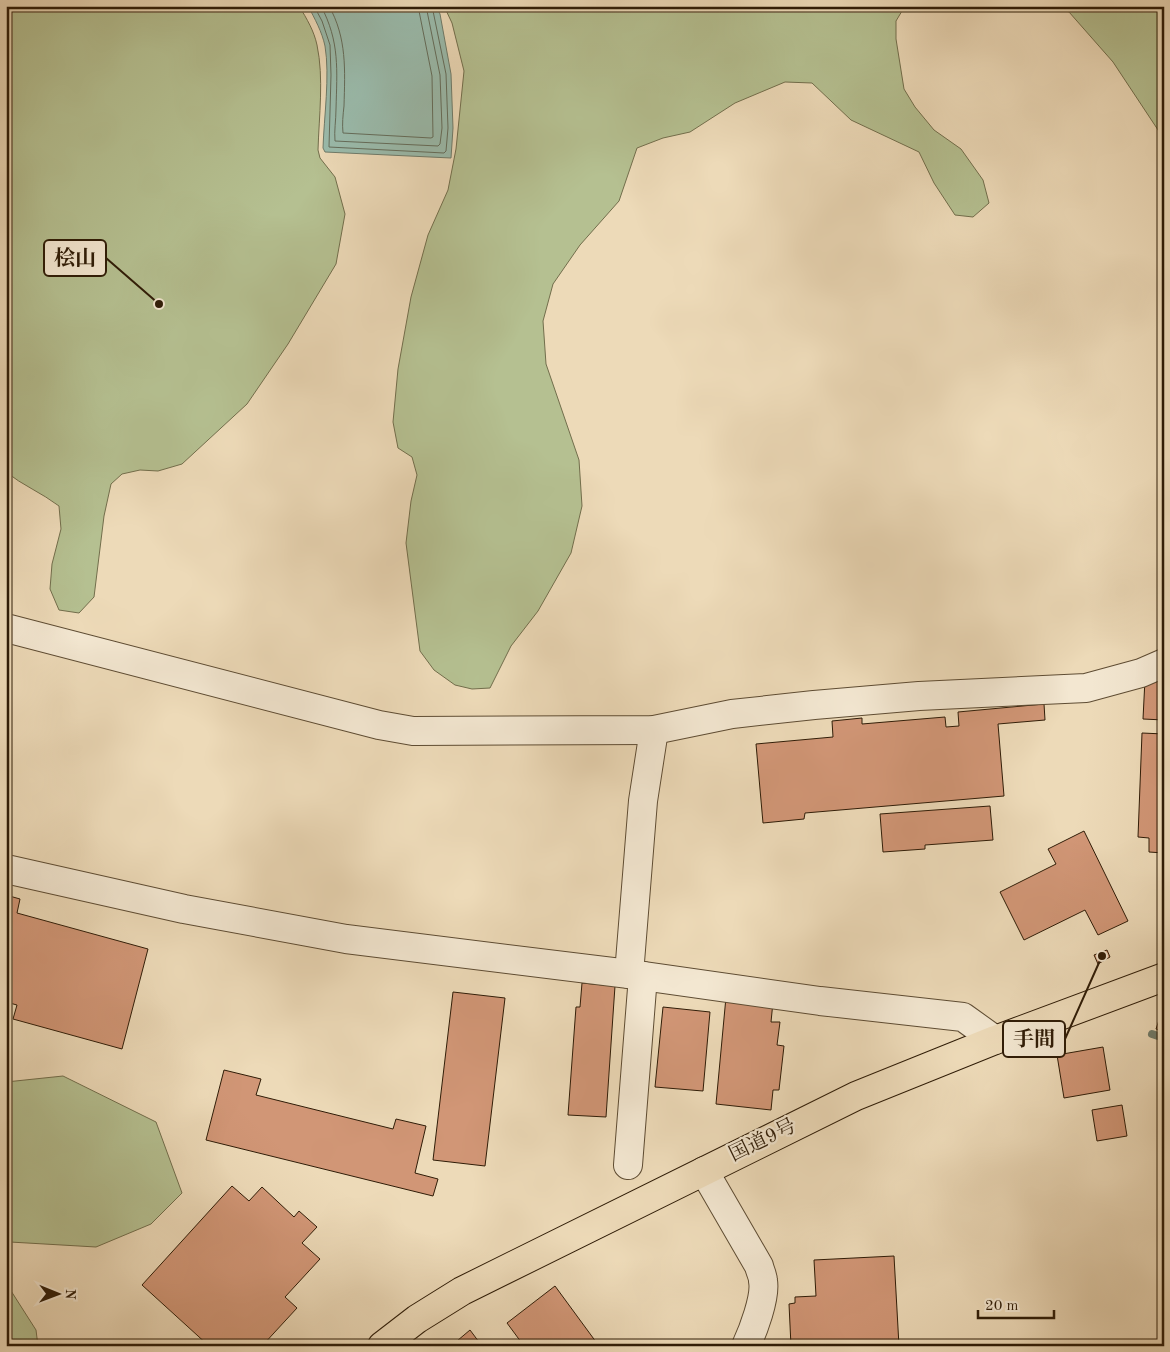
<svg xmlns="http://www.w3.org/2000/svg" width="1170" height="1352" font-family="'Old Standard TT','Noto Serif JP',serif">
<rect width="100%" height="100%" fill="#eddab8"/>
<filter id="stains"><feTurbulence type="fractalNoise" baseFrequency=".004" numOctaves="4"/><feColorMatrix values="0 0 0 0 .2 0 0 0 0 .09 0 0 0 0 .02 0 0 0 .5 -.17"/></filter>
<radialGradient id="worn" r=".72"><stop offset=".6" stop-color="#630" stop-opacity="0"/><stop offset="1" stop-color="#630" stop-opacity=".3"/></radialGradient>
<g fill="#b5c091" stroke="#726e4c">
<path d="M6,6H299C307,19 314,31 317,45C324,78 319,116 318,150L320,158L335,177L345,214L336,264L288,344L247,404L182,464L158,471L140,470L122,474L111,484L104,516L94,597L79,613L59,610L50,589L52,564L61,529L59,506C42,493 22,485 6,472Z"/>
<path d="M444,6H905L896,21V39L904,89L915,107L934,130L961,149L983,180L989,203L973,217L955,215L934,183L919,152L851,120L812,83L785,82L735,103L690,132L663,138L637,148L619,201L580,245L553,284L543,321L546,364L579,460L582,506L571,553L538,611L511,646L490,688L472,689L455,685L434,670L420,651L406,543L411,501L417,475L412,457L398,448L393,422L398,369L411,297L428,235L448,190L456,149L464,71L452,23Z"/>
<path d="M1048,6H1164V139L1113,62L1069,12Z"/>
<path d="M63,1076L156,1122L182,1193L151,1224L96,1247L10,1242L6,1250V1082Z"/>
<path d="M6,1283L36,1330L38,1346H6Z"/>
</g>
<path fill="#9abbac" stroke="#6f7b6a" d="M308,6H436L440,14L451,74L453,128L451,158L325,152L323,148C324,117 330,76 325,46C322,32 315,19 308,6Z"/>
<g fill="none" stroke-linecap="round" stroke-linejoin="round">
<g stroke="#646c5a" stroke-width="1">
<path d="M314,6L322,21L330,45L331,75L329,147L444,153L446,151L448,128L446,74L432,6"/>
<path d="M321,6C340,42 337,70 336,109C336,120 334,131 335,141L438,146L440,144L442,128L440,75L426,6"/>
<path d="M329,6C347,38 345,70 344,106C343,115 342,124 343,133L431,138L433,137L432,76L418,6"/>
</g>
<path stroke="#6f7b6a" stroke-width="8" d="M1152,1034L1164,1038"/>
</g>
<g fill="#d19676" stroke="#2f1c07">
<path d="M1145,679H1164V720L1143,719Z"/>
<path d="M1044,704L1045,720L998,724L1004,796L805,813L804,819L763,823L756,744L833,737L832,721L862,718V724L945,717L946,727L959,726L958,712Z"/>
<path d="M1142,733L1164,734V853L1149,852V838L1138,837Z"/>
<path d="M990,806L993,840L925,845V849L883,852L880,814Z"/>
<path d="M1084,831L1128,921L1098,935L1085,910L1024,940L1000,892L1056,864L1048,849Z"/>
<path d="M6,895L20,899L17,913L148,949L122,1049L13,1019L17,1005L6,1002Z"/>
<path d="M1107,950L1110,957L1098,964L1094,955Z"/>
<path d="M582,983L615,986L606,1117L568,1115L576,1007H580Z"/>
<path d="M453,992L505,998L485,1166L433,1160Z"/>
<path d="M726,997L773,1002L771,1022H780L777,1045L784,1046L779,1090H773L771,1110L716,1104Z"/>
<path d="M663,1007L710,1012L703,1091L655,1087Z"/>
<path d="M1162,1011H1164V1032L1156,1029Z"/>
<path d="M1103,1047L1110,1090L1064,1098L1057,1055Z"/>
<path d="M224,1070L261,1079L256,1095L393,1129L396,1119L426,1126L415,1173L438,1179L433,1196L206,1140Z"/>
<path d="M1122,1105L1127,1136L1097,1141L1092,1110Z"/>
<path d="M232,1186L249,1201L262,1187L294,1217L299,1211L317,1227L302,1243L320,1259L285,1297L297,1308L262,1346H209L142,1285Z"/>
<path d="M894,1256L899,1346H791L789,1304L795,1303V1297L816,1296L814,1260Z"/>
<path d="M555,1286L599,1346H524L507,1323Z"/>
<path d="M470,1330L482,1346H451Z"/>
</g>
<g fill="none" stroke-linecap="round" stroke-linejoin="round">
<defs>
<g id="street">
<path d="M6,628L379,725L413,731L654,730L732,714L814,705L919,696L1086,688L1141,673L1164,663"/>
<path d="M6,869L184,909L346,939L629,974L820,1001L963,1017L995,1040"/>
<path d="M629,974L643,801L654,730"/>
<path d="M628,1165L643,976"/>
<path d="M704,1171L759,1266C760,1271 763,1276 763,1281C766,1297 753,1331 746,1346"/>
</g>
<path id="highway" d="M382,1346L417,1319L462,1291L856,1096L995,1040L1164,977"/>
</defs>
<use href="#street" stroke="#5e4c33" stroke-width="30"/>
<use href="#highway" stroke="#2f1c07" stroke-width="30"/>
<use href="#street" stroke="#f3e7d1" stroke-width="28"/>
<use href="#highway" stroke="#eddab8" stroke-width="28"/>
</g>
<g text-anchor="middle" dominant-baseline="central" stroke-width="4.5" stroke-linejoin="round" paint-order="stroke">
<g font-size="20" fill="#2f1c07" stroke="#f3e7d1">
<text transform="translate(763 1141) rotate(-26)">国道9号</text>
</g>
</g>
<path fill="none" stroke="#2f1c07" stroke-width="2" d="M159 304L106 258M1102 956L1065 1039"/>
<g fill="#2f1c07" stroke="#f3e7d1" stroke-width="2">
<circle cx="159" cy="304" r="5"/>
<circle cx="1102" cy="956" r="5"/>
</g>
<g fill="#f3e7d1" stroke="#2f1c07" stroke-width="2">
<rect x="44" y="240" width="62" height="36" rx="5"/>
<rect x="1003" y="1021" width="62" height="36" rx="5"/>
</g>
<g font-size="21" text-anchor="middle" font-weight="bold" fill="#2f1c07">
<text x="75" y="265">桧山</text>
<text x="1034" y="1046">手間</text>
</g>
<rect width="1170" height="1352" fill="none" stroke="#eddab8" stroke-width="25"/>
<rect x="8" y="8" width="1155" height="1337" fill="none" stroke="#2f1c07" stroke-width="2.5"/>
<rect x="12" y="12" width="1145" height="1327" fill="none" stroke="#2f1c07"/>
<g transform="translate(58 1294) rotate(91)" stroke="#f3e7d1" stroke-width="4" paint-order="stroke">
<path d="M0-4L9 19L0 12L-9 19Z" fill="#2f1c07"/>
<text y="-8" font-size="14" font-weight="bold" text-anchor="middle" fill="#2f1c07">N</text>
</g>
<path d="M978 1310v8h76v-8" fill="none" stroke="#2f1c07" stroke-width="2.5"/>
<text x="985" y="1310" font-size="15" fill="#2f1c07" stroke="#f3e7d1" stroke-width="4" paint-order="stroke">20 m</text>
<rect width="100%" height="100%" filter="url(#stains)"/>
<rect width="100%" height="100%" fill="url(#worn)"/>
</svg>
